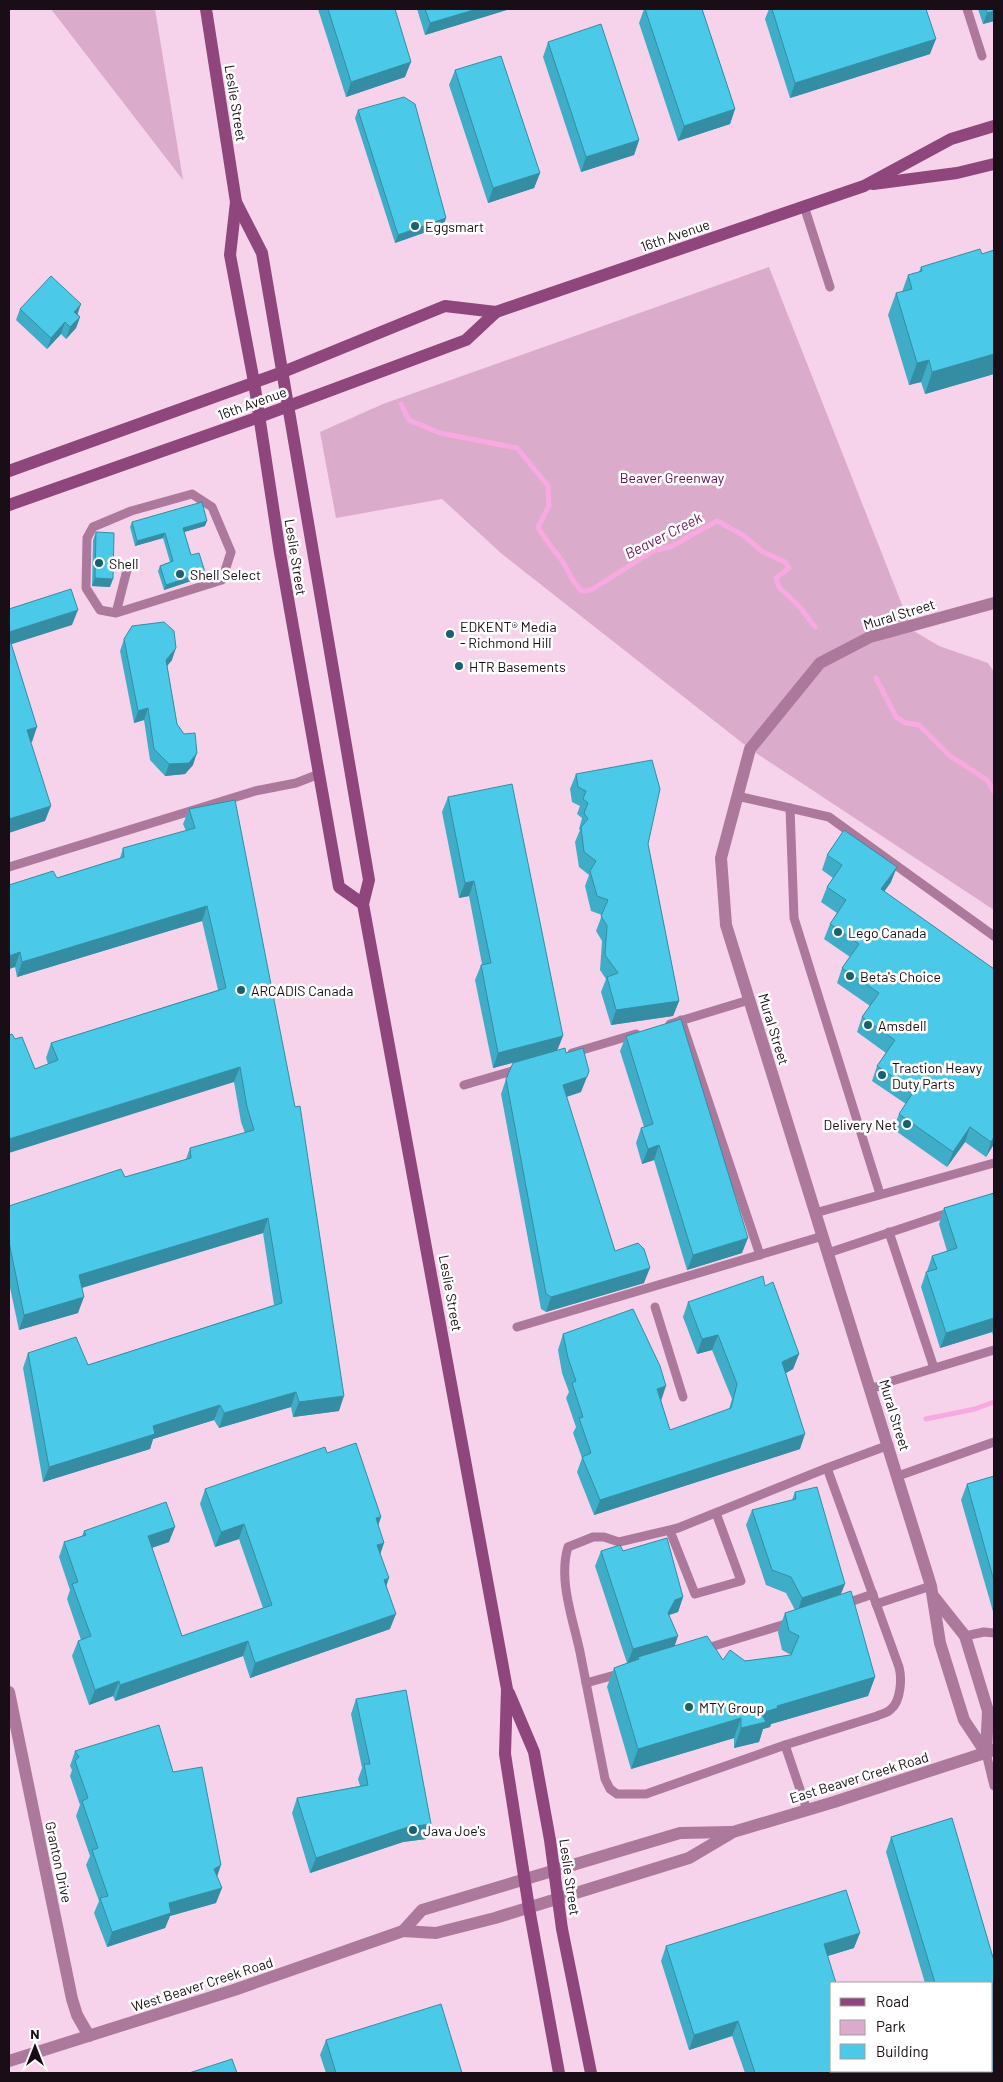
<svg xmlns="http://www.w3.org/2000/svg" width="1003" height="2082" font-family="Barlow,sans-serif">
<rect width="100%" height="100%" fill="#f6d3ea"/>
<g fill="#dbabcc">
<path d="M51,9H155L183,180Z"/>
<path d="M769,267L912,630L939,646L988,663L994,672V910L750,749L502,554L442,499L336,518L320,432L383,404Z"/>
</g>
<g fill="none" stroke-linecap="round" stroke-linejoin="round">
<g stroke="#f9a9e2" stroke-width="5">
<path d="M401,404L409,420L440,433L517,448L548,486L549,506L538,527C545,540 554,550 563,562C570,573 572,583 582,591L591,590L653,551L672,546L717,521L743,535L763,552L785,562L789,568L776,578L779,587L799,606L815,627"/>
<path d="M876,678L896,717L906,723L919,725L950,756L987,780L994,792"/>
<path d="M926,1419L975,1409L994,1402"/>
</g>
<g stroke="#ac799d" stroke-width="9">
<path d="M967,9L982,56"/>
<path d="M804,206L830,287"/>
<path d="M116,613L100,610L86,588L87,538L93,527L131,511L192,494L212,507L231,552L222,580L116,613L128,566"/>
<path d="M737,796L829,817L994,936"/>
<path d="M790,808L794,918L880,1194"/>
<path d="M9,867L255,791L296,783L319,774"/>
<path d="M681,1020L760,1255"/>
<path d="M670,1024L749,1000"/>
<path d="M572,1053L636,1034"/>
<path d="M464,1085L519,1069"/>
<path d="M815,1213L994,1163"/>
<path d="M889,1232L934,1368"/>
<path d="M828,1253L951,1212"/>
<path d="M655,1307L683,1397"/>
<path d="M517,1327L823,1236"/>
<path d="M871,1389L892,1381L994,1350"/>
<path d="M827,1468L678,1528L619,1542L604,1537H593L568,1547C558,1580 573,1619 580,1652C588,1694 597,1737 605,1779L610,1789L617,1794H646L785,1745L877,1716C881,1714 888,1713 891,1709C901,1701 902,1678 899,1667L827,1468L889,1445"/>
<path d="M898,1476L994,1442"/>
<path d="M670,1531L695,1594L741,1581L716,1513"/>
<path d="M844,1604L873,1594"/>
<path d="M876,1604L931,1586"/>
<path d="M965,1636L984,1632L994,1633"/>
<path d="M704,1649L792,1622"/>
<path d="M586,1683L622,1673"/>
<path d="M785,1745L807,1810"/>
<path d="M986,1753L994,1786"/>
</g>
<g stroke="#ac799d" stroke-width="12">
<path d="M934,1597L965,1636L988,1711L986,1753"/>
<path d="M9,1692L72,1999L77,2015L89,2036"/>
<path d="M986,1753L964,1720L940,1643L931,1586L726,925L721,858L750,749L820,663L870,637L994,603"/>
</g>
<g stroke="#ac799d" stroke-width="12">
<path d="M403,1931L422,1910L680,1833L731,1832"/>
<path d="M9,2061L234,1990L403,1931L436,1933L495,1918L689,1858L733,1832L834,1802L994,1750"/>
</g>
<g stroke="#8f467c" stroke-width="12">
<path d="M206,9L236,202L230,255L254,382L280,553L339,887L363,904"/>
<path d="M873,184L957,173L994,164"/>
<path d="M236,202L262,253L369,880L363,904L507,1689L505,1754L529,1908L559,2073"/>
<path d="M9,471L283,372L445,306L496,312L864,186L951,139L994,126"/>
<path d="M9,505L259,417L466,340L496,312"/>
<path d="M509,1693L534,1752L550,1840L562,1929L591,2073"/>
</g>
</g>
<g fill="#40adc8">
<path d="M318,9H395L405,77L346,97Z"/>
<path d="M417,9H510L425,35Z"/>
<path d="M644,9H702L735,109L730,124L678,141L639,23Z"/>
<path d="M769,9H926L930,54L790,98L765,19Z"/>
<path d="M978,9H994V21L983,24Z"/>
<path d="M548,42L639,140L634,155L581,172L543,57Z"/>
<path d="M455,70L540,173L534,188L488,203L449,85Z"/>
<path d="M358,110L446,218L443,226L395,243L355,118Z"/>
<path d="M994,250V374L925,394L921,382L909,385L888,315L896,293L902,292L908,275L919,272L921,267L982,254Z"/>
<path d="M20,309L78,314L80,317L76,328L66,339L61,334L47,349L16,320Z"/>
<path d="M132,522L205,526L184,532L191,555L203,577L164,590L158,571L160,566L170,562L163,538L135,546L130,527Z"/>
<path d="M96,532L110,587L92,586L93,540Z"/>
<path d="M124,639L172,660L167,666L177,724L193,765L185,774L165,776L150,760L144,720L134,723L120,651Z"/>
<path d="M576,774L648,844L679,1001L673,1016L611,1025L601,992L606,979L600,970L602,941L596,931L602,915L591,911L585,886L589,875L579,867L575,842L580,830L579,829L582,818L577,814L580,806L572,802L570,789Z"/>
<path d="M448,797L557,1050L566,1053L581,1092L566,1097L615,1251L644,1283L546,1312L541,1309L501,1094L506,1079L539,1056L493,1068L475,980L481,965L482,964L469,896L459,898L442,812Z"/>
<path d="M235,800L339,1411L293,1417L291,1407L219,1428L214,1420L153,1439L150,1449L43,1482L23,1368L28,1353L88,1365L274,1305L263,1233L82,1288L78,1313L19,1330L9,1283V1206L125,1177L186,1159L190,1148L245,1133L241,1122L234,1082L35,1069L48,1064L46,1058L51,1043L218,990L202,921L17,977L15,967L9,969L57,878L120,858L123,848L186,831L183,824L189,809Z"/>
<path d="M827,855L891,882L884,892L994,969V1144L986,1157L965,1142L947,1167L893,1129L899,1114L906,1104L872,1081L877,1066L886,1053L857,1032L862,1017L870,1006L837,983L842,968L850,957L824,939L830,924L837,913L821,902L827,887L833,878L822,870Z"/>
<path d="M626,1036L742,1253L687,1270L654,1160L642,1164L636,1143L641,1128L644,1127L620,1051Z"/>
<path d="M994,1193V1338L992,1332L940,1348L921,1287L926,1272H927V1271L932,1256L947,1251L939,1224L944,1208Z"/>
<path d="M765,1286L799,1354L793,1369L786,1373L800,1449L594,1515L577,1472L582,1458L573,1433L576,1427L566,1398L569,1392L562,1373L558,1350L563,1334L661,1400L670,1430L729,1409L732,1399L712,1350L697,1354L683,1317L688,1302Z"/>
<path d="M327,1453L381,1517L378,1525L380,1553L386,1586L390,1629L250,1678L243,1656L115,1701L113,1696L89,1705L72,1656L78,1641L81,1640L67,1599L70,1590L59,1557L64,1542L82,1536L84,1531L169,1542L152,1548L182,1636L263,1608L239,1539L215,1547L200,1504L205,1489Z"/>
<path d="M994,1476V1615L961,1500L967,1484Z"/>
<path d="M795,1492L841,1595L875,1677L868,1696L771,1724L770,1727L763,1729L759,1742L734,1748V1738L631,1769L607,1687L614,1668L627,1663L595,1566L601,1551H623L683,1597L678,1612L669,1615L674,1646L723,1660L745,1661L791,1655L782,1650L778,1632L785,1613L795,1610L786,1593L766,1585L746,1525L752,1510L792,1500Z"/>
<path d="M356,1699L426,1839L403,1842L310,1873L292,1813L297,1798L360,1786L358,1779L362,1768L351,1714Z"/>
<path d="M75,1751L173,1772L217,1876L216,1903L170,1916L165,1928L107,1947L94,1913L99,1901L86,1865L90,1856L76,1816L80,1805L70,1776L72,1770L70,1766Z"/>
<path d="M952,1818L994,1961V2073H951V2071H992V1983H925L886,1852L891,1837Z"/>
<path d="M666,1946L854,1948L827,1956L864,2073H745L732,2036L689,2050L661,1961Z"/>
<path d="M326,2040L462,2073H326L320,2055Z"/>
</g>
<g fill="#348da2">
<path d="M477,9H510L425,35L430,23Z"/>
<path d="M994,11V21L983,24L987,13Z"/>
<path d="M936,39L930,54L790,98L795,83Z"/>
<path d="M411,62L405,77L346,97L351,82Z"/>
<path d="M735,109L730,124L678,141L684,126Z"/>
<path d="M639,140L634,155L581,172L586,157Z"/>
<path d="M540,173L534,188L488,203L493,188Z"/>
<path d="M446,218L443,226L395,243L398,235Z"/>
<path d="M81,304L77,316L74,312Z"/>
<path d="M80,317L76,328L66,339L70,327Z"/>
<path d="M65,322L61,334L47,349L51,338Z"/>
<path d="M994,354V374L925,394L932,372Z"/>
<path d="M929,360L921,382L909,385L917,363Z"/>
<path d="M207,521L205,526L181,533L183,528Z"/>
<path d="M165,533L163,538L135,546L137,541Z"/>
<path d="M205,572L203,577L164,590L166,585Z"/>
<path d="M95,578L113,579L110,587L92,586Z"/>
<path d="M78,610L72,625L9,645V632Z"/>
<path d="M176,648L172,660L162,672L166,660Z"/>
<path d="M148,708L144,720L134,723L138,711Z"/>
<path d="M37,727L32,742L21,745L27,730Z"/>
<path d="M197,753L193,765L185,774L165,776L169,764Z"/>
<path d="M51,806L45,821L9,833V819Z"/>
<path d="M897,867L891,882L875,904L881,889Z"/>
<path d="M474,881L469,896L459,898L465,883Z"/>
<path d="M207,906L202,921L17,977L22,962Z"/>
<path d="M20,952L15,967L9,969V956Z"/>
<path d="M679,1001L673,1016L611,1025L616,1010Z"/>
<path d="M563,1036L557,1051L493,1068L498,1053Z"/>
<path d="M240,1067L234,1082L9,1153V1139Z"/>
<path d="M587,1077L581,1092L557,1100L563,1085Z"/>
<path d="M970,1127L965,1142L947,1167L953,1152Z"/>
<path d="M994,1137V1144L986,1157L991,1142Z"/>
<path d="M659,1145L654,1160L642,1164L648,1149Z"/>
<path d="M268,1218L263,1233L74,1290L79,1275Z"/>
<path d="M748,1238L742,1253L687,1270L693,1255Z"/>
<path d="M650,1268L644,1283L546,1312L551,1297Z"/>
<path d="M84,1297L78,1313L19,1330L24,1315Z"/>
<path d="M994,1318V1326L992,1332L940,1348L946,1333Z"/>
<path d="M718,1335L712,1350L697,1354L702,1339Z"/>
<path d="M799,1354L793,1369L777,1378L782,1362Z"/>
<path d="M666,1386L661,1401L657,1389Z"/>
<path d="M296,1392L291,1407L219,1428L224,1413Z"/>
<path d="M344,1396L339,1411L293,1417L299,1402Z"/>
<path d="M220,1405L214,1420L153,1439L150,1449L43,1482L49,1467L153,1426Z"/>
<path d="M805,1434L800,1449L594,1515L600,1500Z"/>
<path d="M381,1517L376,1532V1518Z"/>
<path d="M244,1524L239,1539L215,1547L221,1532Z"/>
<path d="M175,1527L169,1542L142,1551L148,1536Z"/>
<path d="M384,1543L379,1558L377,1545Z"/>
<path d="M389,1578L384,1593V1580Z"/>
<path d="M845,1584L839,1599L797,1613L802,1598Z"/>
<path d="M683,1597L678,1612L669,1615L668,1613L675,1600Z"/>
<path d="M396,1614L390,1629L250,1678L255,1663Z"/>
<path d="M678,1636L673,1651L639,1659L638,1657L636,1662L627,1664L633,1649Z"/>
<path d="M248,1641L243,1656L115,1701L120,1685Z"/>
<path d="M875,1677L868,1696L771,1724L770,1727L763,1729L759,1742L734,1748L741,1728L761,1713L777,1706Z"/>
<path d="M119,1681L113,1696L89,1705L95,1690Z"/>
<path d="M741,1718L734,1738L631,1769L638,1749Z"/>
<path d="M431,1824L426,1839L403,1842L310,1873L316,1858L408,1827Z"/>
<path d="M221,1865L216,1880L214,1869Z"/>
<path d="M222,1888L216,1903L170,1916L165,1928L107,1947L112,1932L169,1903Z"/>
<path d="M860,1933L854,1948L818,1959L824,1944Z"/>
<path d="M738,2021L732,2036L689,2050L694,2035Z"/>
</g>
<g fill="#4bc9e8" stroke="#348da2">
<path d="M328,9H395L411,62L351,82Z"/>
<path d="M425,9H477L430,23Z"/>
<path d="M645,9H702L735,109L684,126Z"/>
<path d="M772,9H926L936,39L795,83Z"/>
<path d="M986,9H994V11L987,13Z"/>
<path d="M601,24L639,140L586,157L548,42Z"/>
<path d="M501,56L540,173L493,188L455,70Z"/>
<path d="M404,97L415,104L446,218L398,235L358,110Z"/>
<path d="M980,249L982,254L994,250V354L932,372L929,360L917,363L896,293L912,289L908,275L922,271L921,267Z"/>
<path d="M51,276L81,304L74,312L80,317L70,327L65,322L51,338L20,309Z"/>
<path d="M202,502L207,521L183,528L191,555L199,553L205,572L166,585L160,566L173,561L165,533L137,541L132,522Z"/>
<path d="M96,532L114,533L113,579L95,578Z"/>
<path d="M71,589L78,610L9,632V609Z"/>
<path d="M164,622L174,631L176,648L166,660L177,724L184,734L195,733L197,753L189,763L169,764L154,749L148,708L138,711L124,639L132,626Z"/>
<path d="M9,637L37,727L27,730L51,806L9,819Z"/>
<path d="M652,760L660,789L648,844L679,1001L616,1010L607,977L618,973L605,955L607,926L601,916L608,900L597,896L590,871L596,861L584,852L581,827L588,819L584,813L588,803L583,799L586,791L578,787L576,774Z"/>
<path d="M512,784L563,1036L498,1053L481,965L491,963L474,881L465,883L448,797Z"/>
<path d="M235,800L295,1107L300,1106L344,1396L299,1402L296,1392L224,1413L220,1405L153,1426L155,1434L49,1467L28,1353L76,1337L88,1365L282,1303L268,1218L79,1275L84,1297L24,1315L9,1242V1206L121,1169L125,1177L191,1158L190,1148L254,1130L247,1107L240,1067L9,1139V1035L12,1034L15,1039L22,1037L35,1069L58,1060L51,1043L226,988L207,906L22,962L20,952L9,956V885L53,871L57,878L124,857L123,848L195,828L189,809Z"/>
<path d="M844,830L897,867L881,889L994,969V1137L991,1142L970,1127L953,1152L899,1114L914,1091L877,1066L895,1040L862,1017L879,993L842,968L859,944L830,924L846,900L827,887L842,865L827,855Z"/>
<path d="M681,1019L748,1238L693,1255L659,1145L648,1149L641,1128L653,1124L626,1036Z"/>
<path d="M565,1048L566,1053L583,1048L589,1071L587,1077L563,1085L615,1251L638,1243L644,1249L650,1268L551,1297L546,1294L506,1079L513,1063Z"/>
<path d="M994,1193V1318L946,1333L926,1272L937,1269L932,1256L957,1248L944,1208Z"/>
<path d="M763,1276L765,1286L773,1282L799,1354L782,1362L805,1434L600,1500L582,1457L591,1453L579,1418L583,1417L572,1383L576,1381L568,1358L563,1334L633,1309L660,1366L666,1386L657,1389L670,1430L731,1408L737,1384L718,1335L702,1339L688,1302Z"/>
<path d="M356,1443L381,1517L376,1518L384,1543L377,1545L389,1578L384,1580L396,1614L255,1663L248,1641L120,1685L119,1681L95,1690L78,1641L91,1636L72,1584L78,1582L64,1542L86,1535L84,1531L166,1502L175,1527L148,1536L182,1636L272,1605L244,1524L221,1532L205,1489L325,1447L327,1453Z"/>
<path d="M994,1476V1581L967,1484Z"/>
<path d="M817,1487L845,1584L802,1598L791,1577L772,1570L752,1510L796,1499L795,1492Z"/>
<path d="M667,1538L683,1597L675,1600L668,1613L678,1636L633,1649L601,1551L620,1545L623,1551Z"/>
<path d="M851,1591L875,1677L777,1706L778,1708L761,1713L766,1722L741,1728V1718L638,1749L614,1668L639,1659L638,1657L707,1636L723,1660L730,1650L745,1661L791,1655L799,1636L789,1631L785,1613Z"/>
<path d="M406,1690L431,1824L408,1827L316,1858L297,1798L368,1785L364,1764H370L356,1699Z"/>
<path d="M159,1725L173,1772L202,1767L221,1865L214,1869L222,1888L169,1903L171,1913L112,1932L100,1898L108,1896L92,1850L98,1848L82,1801L88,1798L75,1761L79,1757L75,1751Z"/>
<path d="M952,1818L994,1961V2073H961V2071H992V1983H935L891,1837Z"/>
<path d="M846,1890L860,1933L824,1944L836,1983H832V2071H863L864,2073H755L738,2021L694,2035L666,1946Z"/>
<path d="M441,2004L462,2073H336L326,2040Z"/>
<path d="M232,2059L237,2073H189Z"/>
</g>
<g fill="#196071" stroke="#fff" stroke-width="2">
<circle cx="415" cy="226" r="5"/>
<circle cx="99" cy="563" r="5"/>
<circle cx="180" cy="574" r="5"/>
<circle cx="450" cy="634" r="5"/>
<circle cx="459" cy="666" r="5"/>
<circle cx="838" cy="932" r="5"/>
<circle cx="850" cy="976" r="5"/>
<circle cx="241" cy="990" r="5"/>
<circle cx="868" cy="1025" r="5"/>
<circle cx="882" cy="1075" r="5"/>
<circle cx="907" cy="1124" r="5"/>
<circle cx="689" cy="1707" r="5"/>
<circle cx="413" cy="1830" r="5"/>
</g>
<g text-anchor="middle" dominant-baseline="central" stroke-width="5" stroke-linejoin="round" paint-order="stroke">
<g font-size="14" fill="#190e15" stroke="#fff">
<text transform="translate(236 103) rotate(81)">Leslie Street</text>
<text transform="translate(675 235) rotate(-19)">16th Avenue</text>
<text transform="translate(252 403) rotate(-20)">16th Avenue</text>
<text transform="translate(296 557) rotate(81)">Leslie Street</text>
<text transform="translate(899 614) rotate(-17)">Mural Street</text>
<text transform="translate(774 1029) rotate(73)">Mural Street</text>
<text transform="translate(451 1293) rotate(80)">Leslie Street</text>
<text transform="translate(895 1415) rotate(73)">Mural Street</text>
<text transform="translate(859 1777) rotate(-17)">East Beaver Creek Road</text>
<text transform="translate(59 1862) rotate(78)">Granton Drive</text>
<text transform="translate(570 1877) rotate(82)">Leslie Street</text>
<text transform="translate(202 1984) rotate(-18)">West Beaver Creek Road</text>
</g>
<g font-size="14" fill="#190e15" stroke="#fff" text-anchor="start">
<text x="425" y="226">Eggsmart</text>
<text x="109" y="563">Shell</text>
<text x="190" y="574">Shell Select</text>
<text x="460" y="626">EDKENT® Media<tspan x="460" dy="16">- Richmond Hill</tspan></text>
<text x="469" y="666">HTR Basements</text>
<text x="848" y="932">Lego Canada</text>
<text x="860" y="976">Beta's Choice</text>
<text x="251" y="990">ARCADIS Canada</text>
<text x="878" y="1025">Amsdell</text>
<text x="892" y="1067">Traction Heavy<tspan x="892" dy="16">Duty Parts</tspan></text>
<text x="897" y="1124" text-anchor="end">Delivery Net</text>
<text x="699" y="1707">MTY Group</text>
<text x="423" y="1830">Java Joe's</text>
</g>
<g font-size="14" fill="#680a56" stroke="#fff">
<text x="672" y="477">Beaver Greenway</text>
</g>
<g font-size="15" font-style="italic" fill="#72185f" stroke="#fff">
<text transform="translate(663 535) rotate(-27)">Beaver Creek</text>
</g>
</g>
<rect width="1003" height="2082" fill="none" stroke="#190e15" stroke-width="20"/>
<rect x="830" y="1982" width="162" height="90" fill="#ffffff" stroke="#a39fa1"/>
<rect x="840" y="1998" width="25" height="8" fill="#8f467c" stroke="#a39fa1"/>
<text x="876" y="2007" font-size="15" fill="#190e15">Road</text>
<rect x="840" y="2020" width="25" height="15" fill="#dbabcc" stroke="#a39fa1"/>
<text x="876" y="2032" font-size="15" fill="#190e15">Park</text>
<rect x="840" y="2044" width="25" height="15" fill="#4bc9e8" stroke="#a39fa1"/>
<text x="876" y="2057" font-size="15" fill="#190e15">Building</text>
<g transform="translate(35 2047)" stroke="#ffffff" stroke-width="4" paint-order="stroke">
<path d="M0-4L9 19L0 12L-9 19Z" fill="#190e15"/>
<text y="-8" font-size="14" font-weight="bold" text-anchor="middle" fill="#190e15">N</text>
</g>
</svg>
